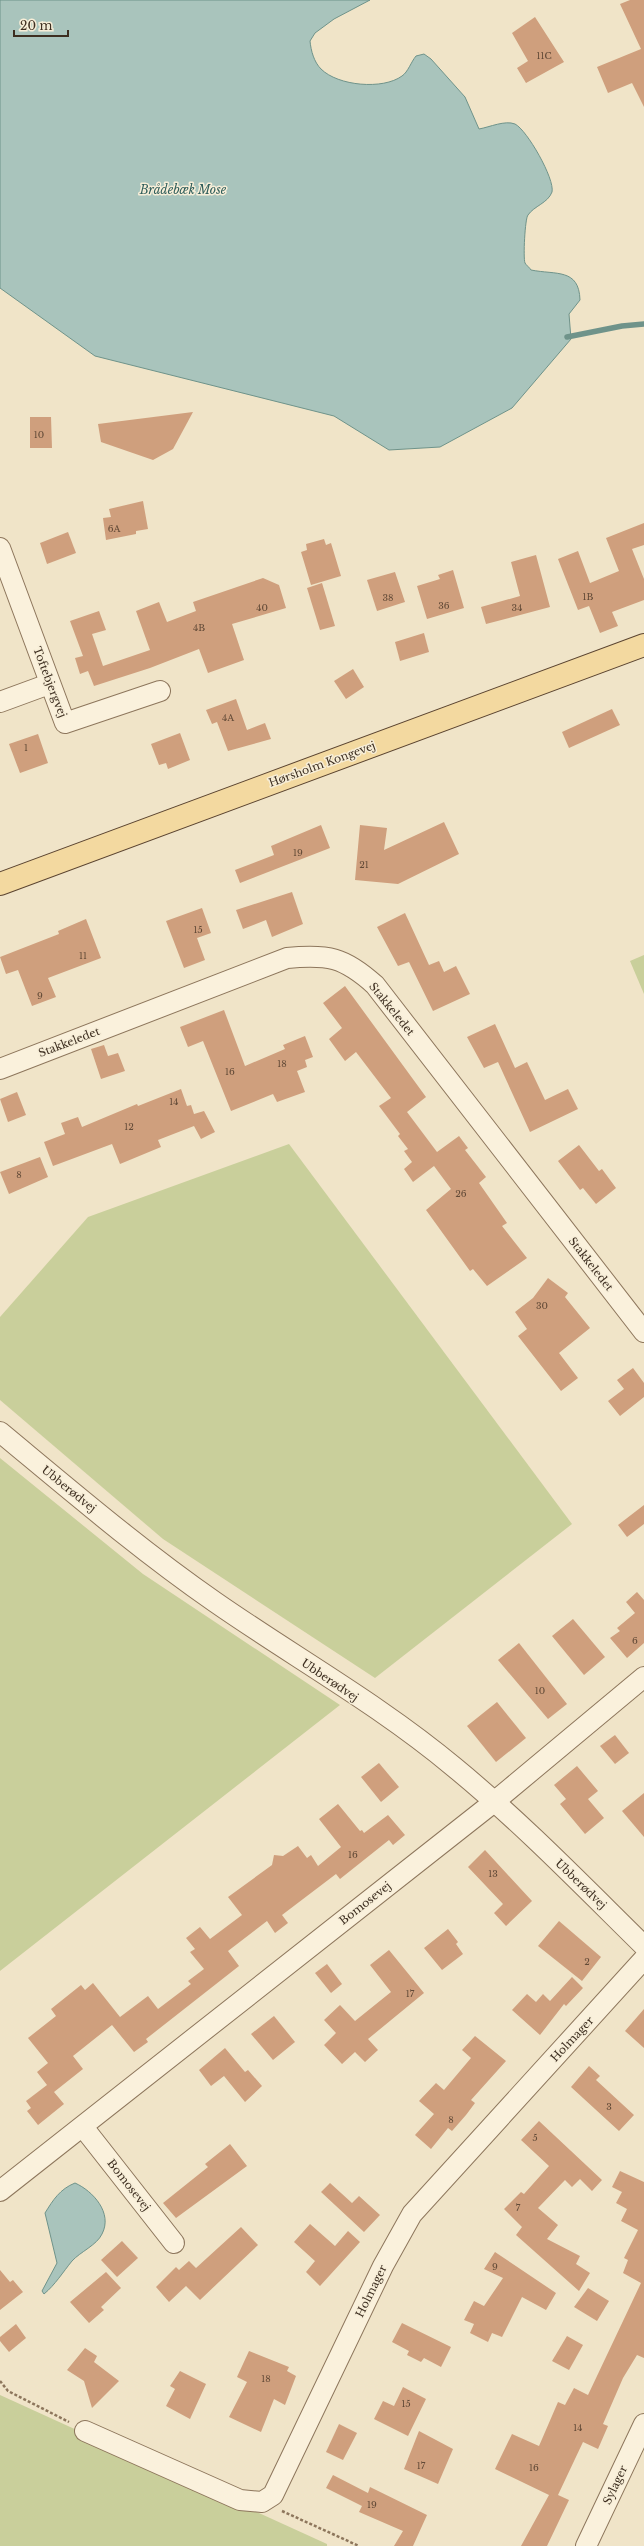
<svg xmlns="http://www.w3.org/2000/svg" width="644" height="2546" font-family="'Libre Baskerville',serif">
<rect width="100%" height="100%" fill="#f0e4c8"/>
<g fill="#c9cf9b">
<path d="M644,955V994L630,961Z"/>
<path d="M289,1144L572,1524L375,1678L163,1539L0,1400V1317L88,1217Z"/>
<path d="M0,1458L143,1574L340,1705L0,1971Z"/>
<path d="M0,2395L327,2544V2546H0Z"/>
</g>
<g fill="#a9c4bc" stroke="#6f938a">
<path d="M0,0H370L334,19L315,33L310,41C311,51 314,62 321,69C338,86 383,90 402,76C408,72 411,62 416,56L424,54L431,59L465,97L479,129C490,127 505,120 515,124C527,130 555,179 552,192C548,203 534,206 528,215C525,218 523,258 525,263C526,265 530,268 531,270C556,275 579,268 580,300L569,314L571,339L512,408L440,447L389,450L334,416L95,356L0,288Z"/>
<path d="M75,2183C93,2191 113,2213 102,2234C97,2245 80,2252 72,2261C63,2272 55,2285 44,2294L42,2291L57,2263L45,2213C53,2200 60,2189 75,2183Z"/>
</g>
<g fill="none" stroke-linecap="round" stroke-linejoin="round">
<path stroke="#6f938a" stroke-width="5.5" d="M567,337L622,326L644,324"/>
</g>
<g fill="#cf9f7d">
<path d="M630,0H644V107L632,83L608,93L597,67L641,49L620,4Z"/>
<path d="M535,17L564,62L526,83L517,68L528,61L512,33Z"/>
<path d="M193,412L173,449L153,460L101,442L98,424Z"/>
<path d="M30,417H51L52,448H30Z"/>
<path d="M143,501L148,529L136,531V534L106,540L103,518L111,517L109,509Z"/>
<path d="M644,523V545L632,549L644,579V600L612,612L618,626L600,633L589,606L578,610L558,559L578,551L590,583L619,571L606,538Z"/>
<path d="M68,532L76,553L47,564L40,543Z"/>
<path d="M324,539L326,545L331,543L341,576L311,585L301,552L307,550L306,544Z"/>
<path d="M536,555L550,607L486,624L481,607L520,596L511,562Z"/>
<path d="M453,570L464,608L427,619L417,586L440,579L438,575Z"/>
<path d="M395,572L405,602L377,611L367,580Z"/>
<path d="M263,578L279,585L286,608L232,624L244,660L208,673L199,649L150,668L94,686L88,671L80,674L75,658L83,656L70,621L99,611L106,630L92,634L103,666L150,650L136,611L159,602L167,622L196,611L193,602Z"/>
<path d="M322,583L335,626L320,630L307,588Z"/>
<path d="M424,633L429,652L400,661L395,642Z"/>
<path d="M353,669L364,687L346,699L334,681Z"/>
<path d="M236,699L247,730L265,723L271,739L228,751L217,722L212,724L206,710Z"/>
<path d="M612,709L620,725L569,748L562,732Z"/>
<path d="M180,733L190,760L168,769L166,763L159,765L151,744Z"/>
<path d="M38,734L48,763L20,773L9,744Z"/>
<path d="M444,822L459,854L398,884L355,880L360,825L387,828L384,850Z"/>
<path d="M321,825L330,848L240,883L235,870L274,855L271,846Z"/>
<path d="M292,892L303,924L272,937L266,920L243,929L236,910Z"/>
<path d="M202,908L211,933L197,938L205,960L184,968L166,921Z"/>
<path d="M405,913L429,965L439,961L444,972L456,966L470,994L433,1011L409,962L398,966L377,927Z"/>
<path d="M86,919L101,958L48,978L56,997L32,1006L18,970L6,974L0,957L59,934L58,931Z"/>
<path d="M345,986L426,1097L407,1112L437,1152L459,1136L468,1148L465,1150L486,1177L479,1183L507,1223L502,1226L527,1258L487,1286L473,1269L470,1271L426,1210L451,1189L434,1166L413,1182L404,1169L412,1162L404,1151L408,1149L398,1136L400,1134L379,1106L391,1098L356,1052L345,1061L329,1039L342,1028L323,1003Z"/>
<path d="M224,1010L245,1066L285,1049L283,1045L305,1036L313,1057L305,1060L307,1067L297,1071L305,1092L277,1102L273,1094L231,1111L203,1041L188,1047L180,1027Z"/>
<path d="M495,1024L515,1068L527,1062L545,1100L568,1089L578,1109L530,1132L498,1062L484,1068L467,1037Z"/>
<path d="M104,1045L108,1056L118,1053L125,1071L101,1079L91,1049Z"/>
<path d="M181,1089L187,1106L191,1105L194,1114L204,1111L215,1132L201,1139L194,1126L158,1140L161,1147L120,1164L112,1144L53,1166L44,1142L65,1134L61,1123L78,1117L82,1127L137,1104L138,1106Z"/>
<path d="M17,1092L26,1115L8,1122L0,1099Z"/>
<path d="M579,1145L599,1171L602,1169L616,1188L596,1204L583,1188L580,1190L558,1161Z"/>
<path d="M40,1157L48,1177L9,1194L0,1172Z"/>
<path d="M548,1278L568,1293L565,1297L590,1328L559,1353L578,1378L561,1391L518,1336L527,1329L515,1312L533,1298Z"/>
<path d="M633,1368L644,1383V1397L620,1416L608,1401L624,1389L617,1380Z"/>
<path d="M644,1505V1524L627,1537L618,1525Z"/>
<path d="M637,1592L644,1600V1643L627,1658L610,1638L620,1631L617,1628L635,1613L626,1602Z"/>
<path d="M573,1619L605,1657L584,1675L552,1636Z"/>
<path d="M519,1643L567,1704L548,1719L498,1660Z"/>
<path d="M497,1702L526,1738L496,1762L467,1726Z"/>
<path d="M615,1735L629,1753L615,1764L600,1746Z"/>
<path d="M379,1763L399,1787L381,1802L361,1777Z"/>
<path d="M577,1766L598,1791L588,1799L604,1818L585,1834L560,1804L566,1799L554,1785Z"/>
<path d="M644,1793V1837L622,1811Z"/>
<path d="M338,1804L360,1831L362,1830L364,1833L388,1815L405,1835L393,1845L389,1840L340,1879L336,1874L282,1915L288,1923L275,1933L267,1921L228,1951L239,1966L146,2039L148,2042L134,2052L112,2025L73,2056L83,2069L54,2092L64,2104L38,2125L27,2111L31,2108L26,2101L47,2085L37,2072L48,2063L28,2038L56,2016L51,2009L81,1985L85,1990L93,1983L120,2017L148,1996L158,2009L191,1984L188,1981L204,1969L190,1952L195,1949L186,1938L200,1927L210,1939L242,1915L228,1897L272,1865L274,1855L283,1856L298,1846L307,1858L311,1855L318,1866L341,1847L319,1819Z"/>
<path d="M485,1850L532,1901L506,1926L494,1913L503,1904L468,1867Z"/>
<path d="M559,1921L601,1957L582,1981L538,1946Z"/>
<path d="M448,1929L458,1942L456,1944L463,1954L442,1970L424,1948Z"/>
<path d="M389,1950L424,1993L368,2039L378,2050L365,2062L355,2052L342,2064L324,2045L336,2033L324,2020L340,2005L355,2021L391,1992L370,1965Z"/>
<path d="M327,1964L342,1984L331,1993L315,1973Z"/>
<path d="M572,1977L583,1988L566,2006L564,2004L540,2035L512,2010L527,1994L536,2002L543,1994L550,2001Z"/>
<path d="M644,2009V2048L625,2031Z"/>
<path d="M274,2016L295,2042L273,2060L251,2034Z"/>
<path d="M475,2036L506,2061L471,2100L475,2103L466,2115L452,2131L448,2128L431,2149L415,2135L434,2114L419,2101L436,2083L444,2090L471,2058L462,2050Z"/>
<path d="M225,2048L245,2072L248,2070L262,2086L245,2102L224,2076L211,2086L199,2070Z"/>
<path d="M589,2066L600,2076L596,2080L634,2115L619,2131L571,2087Z"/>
<path d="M539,2121L602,2180L592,2191L580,2179L572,2187L565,2180L538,2208L558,2225L547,2239L580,2256L576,2264L590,2273L579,2291L516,2235L522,2227L504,2209L521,2192L524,2194L549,2166L521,2140Z"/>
<path d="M230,2144L247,2166L176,2218L163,2203L208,2167L205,2164Z"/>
<path d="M620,2171L644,2182V2358L637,2355L623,2378L603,2424L608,2426L598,2449L583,2442L558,2495L569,2500L547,2546H521L549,2495L495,2469L512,2434L539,2446L558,2402L565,2405L574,2388L588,2395L641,2283L623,2273L628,2260L624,2258L638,2230L621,2221L627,2209L616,2203L622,2192L612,2187Z"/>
<path d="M330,2183L352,2203L359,2196L380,2215L364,2232L321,2192Z"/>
<path d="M310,2224L335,2246L348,2231L360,2242L320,2286L306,2272L315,2261L294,2242Z"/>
<path d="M241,2227L258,2245L200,2300L186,2286L169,2302L156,2287L176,2267L179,2270L189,2261L196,2268Z"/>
<path d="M122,2241L138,2258L117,2277L101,2260Z"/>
<path d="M495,2252L556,2293L546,2310L522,2297L502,2337L492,2333L488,2342L470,2333L474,2324L464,2320L474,2301L484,2306L503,2278L484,2269Z"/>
<path d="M0,2270L10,2282L13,2280L23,2292L0,2310Z"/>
<path d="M106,2272L121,2288L101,2307L104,2310L89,2323L70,2302Z"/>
<path d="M588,2288L609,2301L597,2321L574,2307Z"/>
<path d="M402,2323L451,2347L441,2367L424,2358L421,2362L407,2355L409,2351L392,2342Z"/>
<path d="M16,2324L26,2338L9,2352L0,2341V2337Z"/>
<path d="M567,2336L583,2345L569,2370L552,2361Z"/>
<path d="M85,2348L97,2356L94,2362L119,2381L92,2408L84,2381L67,2370Z"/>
<path d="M249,2351L289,2367L287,2371L296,2376L285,2405L274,2399L261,2432L229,2417L247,2382L237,2377Z"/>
<path d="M180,2371L206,2384L190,2419L166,2406L175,2389L170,2386Z"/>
<path d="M403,2387L426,2399L408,2436L374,2419L383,2401L394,2406Z"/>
<path d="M339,2424L357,2433L343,2460L326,2452Z"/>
<path d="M419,2431L453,2449L438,2484L404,2469Z"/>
<path d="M333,2475L368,2493L370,2487L427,2515L413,2546H394L403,2531L359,2512L362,2506L326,2488Z"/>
</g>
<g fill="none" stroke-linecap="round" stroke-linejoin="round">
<defs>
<g id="minor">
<path d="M0,548L65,723L160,691"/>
<path d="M0,702L49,684"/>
<path d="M0,1069L287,958C328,954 344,957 375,985L644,1332"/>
<path d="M0,1432C70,1490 140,1550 215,1602C294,1657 380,1705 454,1767C521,1822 582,1885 644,1946"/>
<path d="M83,2127L174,2243"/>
<path d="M0,2191L494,1802L644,1677"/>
<path d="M85,2431L240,2500L262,2502L273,2495L383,2266L412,2214L644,1959"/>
<path d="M586,2546L644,2424"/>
</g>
<path id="major" d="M0,884L644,645"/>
</defs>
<use href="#minor" stroke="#8d765c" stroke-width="22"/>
<use href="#major" stroke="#5b4430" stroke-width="24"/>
<g stroke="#8d765c" stroke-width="2.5" stroke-dasharray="3 2" stroke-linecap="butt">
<path d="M0,2381L8,2391L69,2422"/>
<path d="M282,2511L359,2546"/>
</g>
<use href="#minor" stroke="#faf1dc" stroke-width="20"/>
<use href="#major" stroke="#f3d9a0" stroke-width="22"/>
</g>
<g text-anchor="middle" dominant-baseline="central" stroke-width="3" stroke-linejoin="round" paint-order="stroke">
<g font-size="9" fill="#624a37">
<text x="544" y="55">11C</text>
<text x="39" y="434">10</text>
<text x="114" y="528">6A</text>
<text x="588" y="596">1B</text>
<text x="388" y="597">38</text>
<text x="444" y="605">36</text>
<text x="262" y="607">40</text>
<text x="517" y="607">34</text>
<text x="199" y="627">4B</text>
<text x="228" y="717">4A</text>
<text x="26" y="747">1</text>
<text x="298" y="852">19</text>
<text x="364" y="864">21</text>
<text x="198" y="929">15</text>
<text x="83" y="955">11</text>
<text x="40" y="995">9</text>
<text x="282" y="1063">18</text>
<text x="230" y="1071">16</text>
<text x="174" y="1101">14</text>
<text x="129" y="1126">12</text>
<text x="19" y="1174">8</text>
<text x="461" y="1193">26</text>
<text x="542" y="1305">30</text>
<text x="635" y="1640">6</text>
<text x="540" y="1690">10</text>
<text x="353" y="1854">16</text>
<text x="493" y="1873">13</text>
<text x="587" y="1961">2</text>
<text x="410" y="1993">17</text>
<text x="609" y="2106">3</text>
<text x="451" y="2119">8</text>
<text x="535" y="2137">5</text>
<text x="518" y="2207">7</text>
<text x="495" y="2266">9</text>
<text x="266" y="2378">18</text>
<text x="406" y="2403">15</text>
<text x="578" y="2427">14</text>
<text x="421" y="2465">17</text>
<text x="534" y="2467">16</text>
<text x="372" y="2504">19</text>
</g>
<g font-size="11" fill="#3d2e20" stroke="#f7eed8">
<text transform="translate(50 682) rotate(69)">Toftebjergvej</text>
<text transform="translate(322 764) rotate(-20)">Hørsholm Kongevej</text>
<text transform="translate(392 1009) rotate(51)">Stakkeledet</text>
<text transform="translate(69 1042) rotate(-21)">Stakkeledet</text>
<text transform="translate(591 1264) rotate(52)">Stakkeledet</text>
<text transform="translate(69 1489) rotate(39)">Ubberødvej</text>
<text transform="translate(330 1680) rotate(34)">Ubberødvej</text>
<text transform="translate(581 1884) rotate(44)">Ubberødvej</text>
<text transform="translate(365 1903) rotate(-38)">Bomosevej</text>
<text transform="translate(572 2039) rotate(-47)">Holmager</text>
<text transform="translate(129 2185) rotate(52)">Bomosevej</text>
<text transform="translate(371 2291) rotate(-64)">Holmager</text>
<text transform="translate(615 2485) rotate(-65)">Sylager</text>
</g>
<g font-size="12" font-style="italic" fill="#2f5d5a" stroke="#f7eed8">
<text x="183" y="189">Brådebæk Mose</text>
</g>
</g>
<path d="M14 30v6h54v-6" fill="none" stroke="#3d2e20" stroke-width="2"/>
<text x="20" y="30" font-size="12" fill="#3d2e20" stroke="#f7eed8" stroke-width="3" paint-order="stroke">20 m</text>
</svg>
